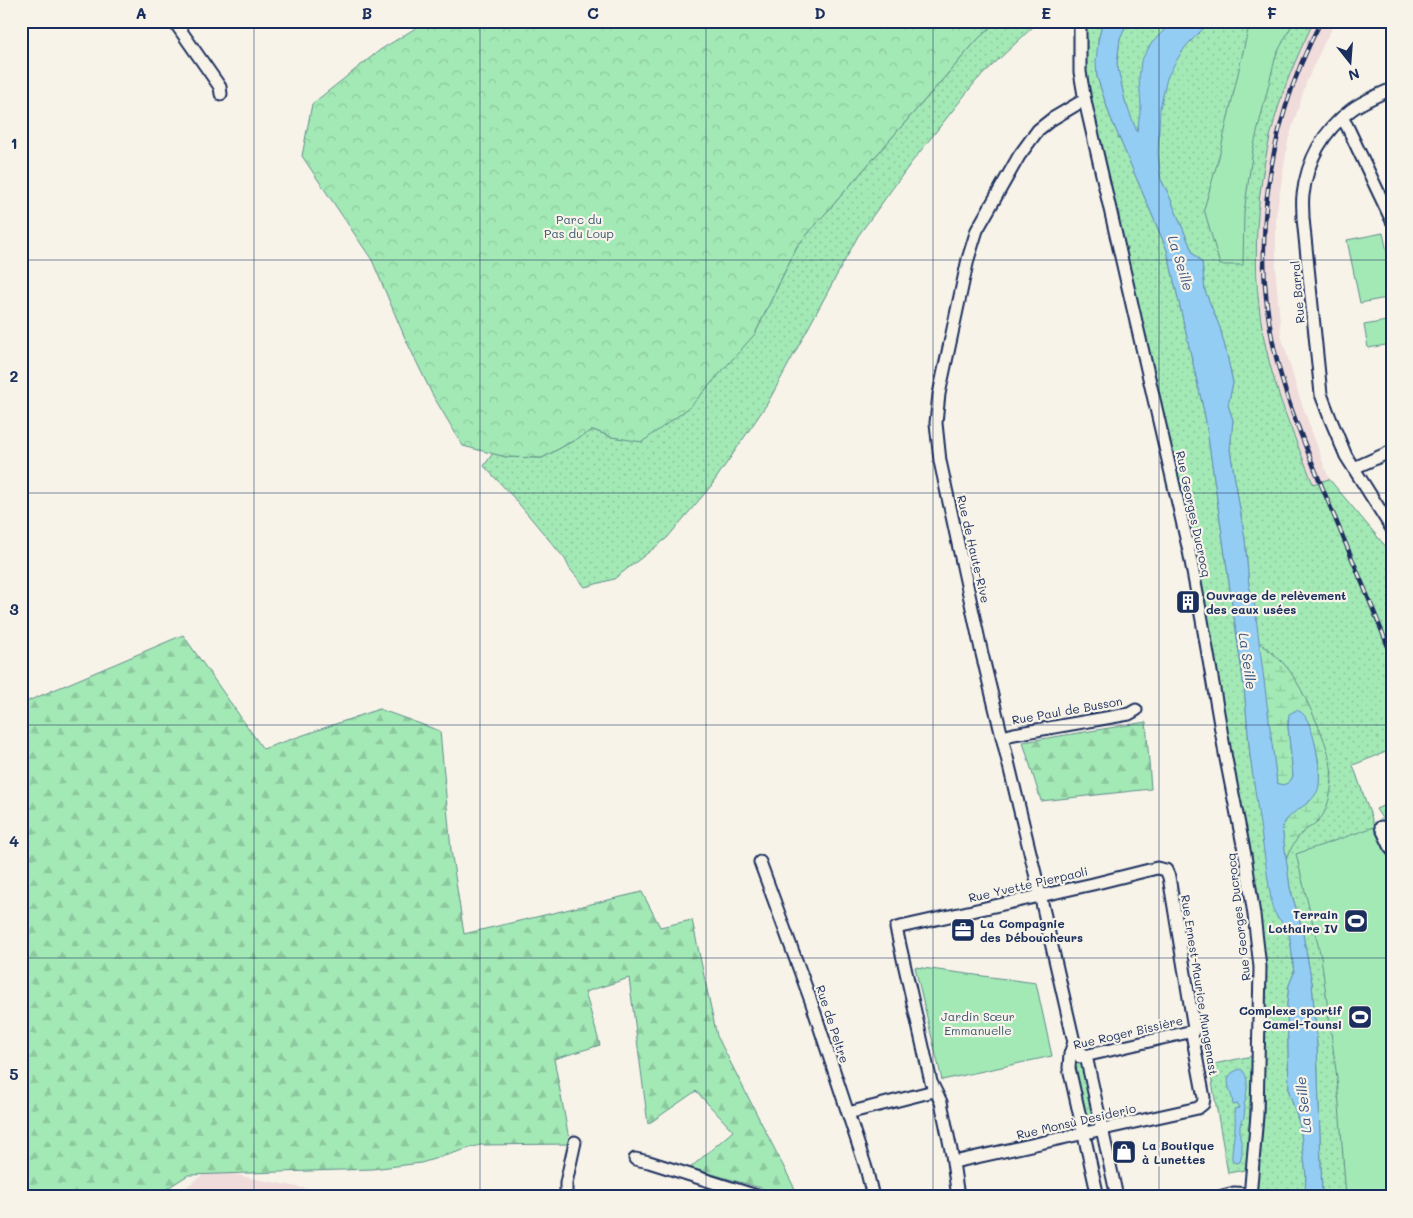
<svg xmlns="http://www.w3.org/2000/svg" width="1413" height="1218" font-family="Mali,sans-serif">
<defs>
<pattern id="grass-dots" width="8" height="8" patternUnits="userSpaceOnUse" patternTransform="scale(1.25)"><rect width="8" height="8" fill="#a3e9b5"/><path d="M2 2h.1M6 6h.1" fill="none" stroke="#8cc89e" stroke-width="1.8" stroke-linecap="round"/></pattern>
<pattern id="forest-firs" width="22" height="20" patternUnits="userSpaceOnUse" patternTransform="scale(1.25)"><rect width="22" height="20" fill="#a3e9b5"/><path d="M5 1l3.5 6h-7zM16 11l3.5 6h-7z" fill="#8cc89e"/></pattern>
<pattern id="wetland-marsh" width="20" height="14" patternUnits="userSpaceOnUse" patternTransform="scale(1.25)"><rect width="20" height="14" fill="#a3e9b5"/><path d="M1 5h8M5 5V1M11 12h8M15 12V8" fill="none" stroke="#8cc89e"/></pattern>
<pattern id="park-crowns" width="20" height="18" patternUnits="userSpaceOnUse" patternTransform="scale(1.25)"><rect width="20" height="18" fill="#a3e9b5"/><path d="M2 6a3 3 0 1 1 6 0M12 15a3 3 0 1 1 6 0" fill="none" stroke="#8cc89e"/></pattern>
</defs>
<rect width="100%" height="100%" fill="#f7f3e8"/>
<filter id="ink" filterUnits="userSpaceOnUse"><feTurbulence type="fractalNoise" baseFrequency=".02" numOctaves="2"/><feDisplacementMap in="SourceGraphic" scale="10" xChannelSelector="R" yChannelSelector="G"/><feConvolveMatrix kernelMatrix="1 2 1 2 8 2 1 2 1" color-interpolation-filters="sRGB"/></filter>
<g filter="url(#ink)">
<g fill="#efdcdb">
<path d="M1314,21H1336L1325,41L1306,83L1288,141L1276,216V277L1281,335L1299,396L1329,479L1313,485L1277,388L1266,349L1260,316L1257,250L1258,204L1266,153L1279,104L1296,58Z"/>
<path d="M218,1170L250,1178L324,1192L325,1197H172L207,1172Z"/>
</g>
<g fill="url(#grass-dots)" stroke="#5f8c8a">
<path d="M997,21H1039L976,81L911,163L858,236L767,404L711,486L667,538L614,579L585,587L570,569L565,559L514,498L484,466L493,453L506,457L542,458L593,430L612,437L755,334L797,246L978,39Z"/>
<path d="M1083,21H1103L1098,41L1097,77L1110,116L1167,250L1205,416L1244,686L1250,756L1277,917L1288,928L1291,945L1294,973L1289,985L1287,1004L1289,1092L1300,1126L1306,1175L1305,1197H1256L1264,1117L1265,958L1258,898L1247,831L1225,728L1182,494L1171,451L1119,226V212L1114,201L1086,85Z"/>
<path d="M1128,21H1314C1301,48 1288,76 1279,105C1255,180 1249,272 1266,348C1276,395 1296,440 1313,484L1329,479L1392,554V766L1386,752L1353,765L1373,822L1381,827L1348,999L1359,1197H1322L1317,1046L1312,983L1302,929L1290,888L1286,859L1253,600L1249,586L1245,539L1230,450L1233,420L1228,405L1233,383L1227,355L1220,328L1205,291L1202,263L1193,253L1168,193L1137,134L1125,101L1117,64L1120,38Z"/>
<path d="M1392,802V842L1387,826L1376,809Z"/>
<path d="M1252,1056L1249,1135L1245,1170L1228,1173L1209,1065Z"/>
<path d="M1080,1061H1083L1096,1123L1087,1125L1073,1069L1074,1062Z"/>
</g>
<g fill="url(#forest-firs)" stroke="#5f8c8a">
<path d="M183,635L263,749L379,709L440,731L451,850L464,934L642,892L660,927L692,920L717,1036L799,1197H793L690,1168L733,1131L696,1091L648,1124L629,978L585,992L600,1045L554,1059L570,1144L480,1145L421,1163L372,1169L188,1175L154,1197H21V704Z"/>
<path d="M1146,722L1151,789L1041,801L1023,742Z"/>
</g>
<path fill="url(#wetland-marsh)" stroke="#5f8c8a" d="M1258,641C1268,650 1281,659 1289,670C1298,682 1305,697 1311,710C1327,744 1341,776 1324,813C1319,823 1310,826 1302,833C1295,840 1290,850 1286,859L1282,827L1290,815L1310,801L1320,779L1319,764L1315,744L1308,722L1288,720V727L1293,776C1290,783 1284,787 1277,784Z"/>
<path fill="url(#park-crowns)" stroke="#5f8c8a" d="M427,21H997L978,39L797,246L755,334L690,407L642,442L612,437L593,430L542,458L506,457L463,446L432,394L405,338L372,260L302,156L312,104L380,50Z"/>
<g fill="#a3e9b5" stroke="#5f8c8a">
<path d="M1250,21H1294L1276,55L1253,149L1244,212L1243,265H1220L1204,209L1219,157Z"/>
<path d="M1383,233L1392,274V297L1360,303L1347,240Z"/>
<path d="M1392,320V344L1368,348L1364,325Z"/>
<path d="M1377,826L1392,860V1197H1346L1337,1078L1321,957L1296,854Z"/>
<path d="M915,967L1036,983L1052,1056L942,1080Z"/>
</g>
<g fill="#94cdf3" stroke="#648eb7">
<path d="M1103,21H1128L1120,38L1117,64L1125,101L1137,132L1141,106L1139,79L1141,61L1151,44L1173,21H1211L1186,46L1176,61L1167,78L1160,108L1158,154L1161,180L1168,193L1193,253L1202,263L1205,291L1220,328L1227,355L1233,383L1228,405L1233,420L1230,450L1245,539L1249,586L1254,601L1277,783C1284,787 1290,783 1293,776L1288,727L1289,714L1297,710C1297,710 1303,713 1303,714C1314,724 1324,779 1317,792C1310,806 1290,810 1282,827L1290,888L1302,929L1312,983L1317,1046L1322,1197H1305L1306,1175L1300,1126L1289,1092L1287,1004L1289,985L1294,973L1291,945L1288,928L1277,917L1272,907L1250,756L1244,686L1205,416L1167,250L1110,116L1097,77L1096,62L1098,41Z"/>
<path d="M1241,1069C1250,1076 1247,1092 1245,1102L1244,1103L1245,1107L1244,1117L1240,1126V1138L1242,1144V1154L1240,1162L1236,1163L1232,1161C1231,1144 1238,1127 1234,1109L1239,1108L1238,1104L1233,1105C1233,1091 1218,1075 1241,1069Z"/>
</g>
<g fill="none" stroke-linecap="round" stroke-linejoin="round">
<defs>
<g id="minor">
<path d="M174,21L220,87L221,94"/>
<path d="M1080,21V72L1085,101L1189,551L1202,620L1226,759L1245,855L1254,915L1260,967L1257,1115L1250,1197"/>
<path d="M1392,89C1378,95 1363,101 1351,110C1323,131 1307,161 1303,195C1302,202 1303,210 1303,218L1321,394L1330,418L1346,456L1392,529"/>
<path d="M1085,101L1079,103L1052,119L1038,130L1019,156L977,230L968,259L939,394L936,423L940,461L982,654L1035,873L1074,1042L1079,1051L1086,1056L1117,1197"/>
<path d="M1342,118L1347,126L1392,221"/>
<path d="M1354,468L1392,451"/>
<path d="M1003,737L1014,734L1129,714L1136,710"/>
<path d="M1381,827L1392,850"/>
<path d="M760,862L811,1001L866,1168L873,1197"/>
<path d="M1074,1042L1070,1054L1069,1068L1098,1197"/>
<path d="M1080,1057L1193,1031"/>
<path d="M848,1113L934,1091"/>
<path d="M635,1159L649,1162L760,1197"/>
<path d="M954,1162L1198,1108L1203,1104L1204,1098L1192,1034L1194,1028L1169,877L1166,870L1157,868L1093,884L896,928L931,1082L941,1102L952,1155L958,1197"/>
<path d="M566,1197V1183L575,1142"/>
<path d="M1219,1197L1234,1193L1250,1194"/>
</g>
</defs>
<use href="#minor" stroke="#1b2f5e" stroke-width="15"/>
<use href="#minor" stroke="#f7f3e8" stroke-width="11"/>
<defs>
<path id="rail" d="M1321,21C1263,133 1247,262 1283,383C1292,414 1304,443 1316,472C1341,534 1368,594 1392,657"/>
</defs>
<use href="#rail" stroke="#1b2f5e" stroke-width="4.5"/>
<use href="#rail" stroke="#f7f3e8" stroke-width="2.5" stroke-dasharray="8" stroke-linecap="butt"/>
</g>
</g>
<path fill="none" stroke="#1b2f5e" stroke-width="1" stroke-opacity="0.55" d="M254,21V1197M480,21V1197M706,21V1197M933,21V1197M1159,21V1197M21,260H1392M21,493H1392M21,725H1392M21,958H1392"/>
<defs>
<symbol id="building-square" viewBox="-11 -11 22 22"><rect x="-9" y="-9" width="18" height="18" rx="4" fill="#1b2f5e" stroke="#f7f3e8"/><path d="M-4-6H4V6H1V3H-1V6H-4ZM-2.5-4.3h1.7v1.8h-1.7ZM.8-4.3h1.7v1.8H.8ZM-2.5-1h1.7V.8h-1.7ZM.8-1h1.7V.8H.8Z" fill="#fff"/></symbol>
<symbol id="stadium-square" viewBox="-11 -11 22 22"><rect x="-9" y="-9" width="18" height="18" rx="4" fill="#1b2f5e" stroke="#f7f3e8"/><path d="M0-5a6.5 5 0 1 0 0 10a6.5 5 0 1 0 0-10ZM-3.5-1.8h7v3.6h-7Z" fill="#fff"/></symbol>
<symbol id="office-square" viewBox="-11 -11 22 22"><rect x="-9" y="-9" width="18" height="18" rx="4" fill="#1b2f5e" stroke="#f7f3e8"/><path d="M-6-3h4V-5.5h4V-3h4V5H-6ZM-1-4.5V-3h2v-1.5ZM-6 0V1H6V0Z" fill="#fff"/></symbol>
<symbol id="shop-square" viewBox="-11 -11 22 22"><rect x="-9" y="-9" width="18" height="18" rx="4" fill="#1b2f5e" stroke="#f7f3e8"/><path d="M-5-2.5h2.3a2.7 3.5 0 0 1 5.4 0H5L5.5 6h-11ZM-1.5-2.5h3a1.5 2.3 0 0 0-3 0Z" fill="#fff"/></symbol>
</defs>
<g fill-rule="evenodd">
<use href="#building-square" x="1174" y="588" width="28" height="28"/>
<use href="#stadium-square" x="1342" y="907" width="28" height="28"/>
<use href="#office-square" x="949" y="916" width="28" height="28"/>
<use href="#stadium-square" x="1346" y="1003" width="28" height="28"/>
<use href="#shop-square" x="1110" y="1138" width="28" height="28"/>
</g>
<g text-anchor="middle" dominant-baseline="central" stroke-width="4.5" stroke-linejoin="round" paint-order="stroke">
<g font-size="12" fill="#36546f" stroke="#f7f3e8">
<text x="579" y="219">Parc du<tspan x="579" dy="14">Pas du Loup</tspan></text>
<text x="978" y="1016">Jardin Sœur<tspan x="978" dy="14">Emmanuelle</tspan></text>
</g>
<g font-size="12" fill="#1b2f5e" stroke="#f7f3e8">
<text transform="translate(1297 292) rotate(-95)">Rue Barral</text>
<text transform="translate(1194 514) rotate(78)">Rue Georges Ducrocq</text>
<text transform="translate(974 549) rotate(77)">Rue de Haute-Rive</text>
<text transform="translate(1067 710) rotate(-10)">Rue Paul de Busson</text>
<text transform="translate(1028 884) rotate(-13)">Rue Yvette Pierpaoli</text>
<text transform="translate(1238 917) rotate(-97)">Rue Georges Ducrocq</text>
<text transform="translate(1200 985) rotate(81)">Rue Ernest-Maurice Mungenast</text>
<text transform="translate(833 1024) rotate(72)">Rue de Peltre</text>
<text transform="translate(1128 1032) rotate(-13)">Rue Roger Bissière</text>
<text transform="translate(1076 1121) rotate(-13)">Rue Monsù Desiderio</text>
</g>
<g font-size="12" font-weight="bold" fill="#1b2f5e" stroke="#f7f3e8" text-anchor="start">
<text x="1206" y="595">Ouvrage de relèvement<tspan x="1206" dy="14">des eaux usées</tspan></text>
<text x="1338" y="914" text-anchor="end">Terrain<tspan x="1338" dy="14">Lothaire IV</tspan></text>
<text x="980" y="923">La Compagnie<tspan x="980" dy="14">des Déboucheurs</tspan></text>
<text x="1342" y="1010" text-anchor="end">Complexe sportif<tspan x="1342" dy="14">Camel-Tounsi</tspan></text>
<text x="1142" y="1145">La Boutique<tspan x="1142" dy="14">à Lunettes</tspan></text>
</g>
<g font-size="14" font-style="italic" fill="#395683" stroke="#f7f3e8">
<text transform="translate(1181 263) rotate(73)">La Seille</text>
<text transform="translate(1248 661) rotate(82)">La Seille</text>
<text transform="translate(1303 1105) rotate(-96)">La Seille</text>
</g>
</g>
<rect width="1413" height="1218" fill="none" stroke="#f7f3e8" stroke-width="55"/>
<g transform="translate(1350 62) rotate(163)" stroke="#f7f3e8" stroke-width="4" paint-order="stroke">
<path d="M0-4L9 19L0 12L-9 19Z" fill="#1b2f5e"/>
<text y="-8" font-size="14" font-weight="bold" text-anchor="middle" fill="#1b2f5e">N</text>
</g>
<rect x="28" y="28" width="1358" height="1162" fill="none" stroke="#1b2f5e" stroke-width="2"/>
<g font-size="16" text-anchor="middle" font-weight="bold" fill="#1b2f5e">
<text x="141" y="19">A</text>
<text x="367" y="19">B</text>
<text x="593" y="19">C</text>
<text x="820" y="19">D</text>
<text x="1046" y="19">E</text>
<text x="1272" y="19">F</text>
<text x="14" y="149">1</text>
<text x="14" y="382">2</text>
<text x="14" y="615">3</text>
<text x="14" y="847">4</text>
<text x="14" y="1080">5</text>
</g>
</svg>
